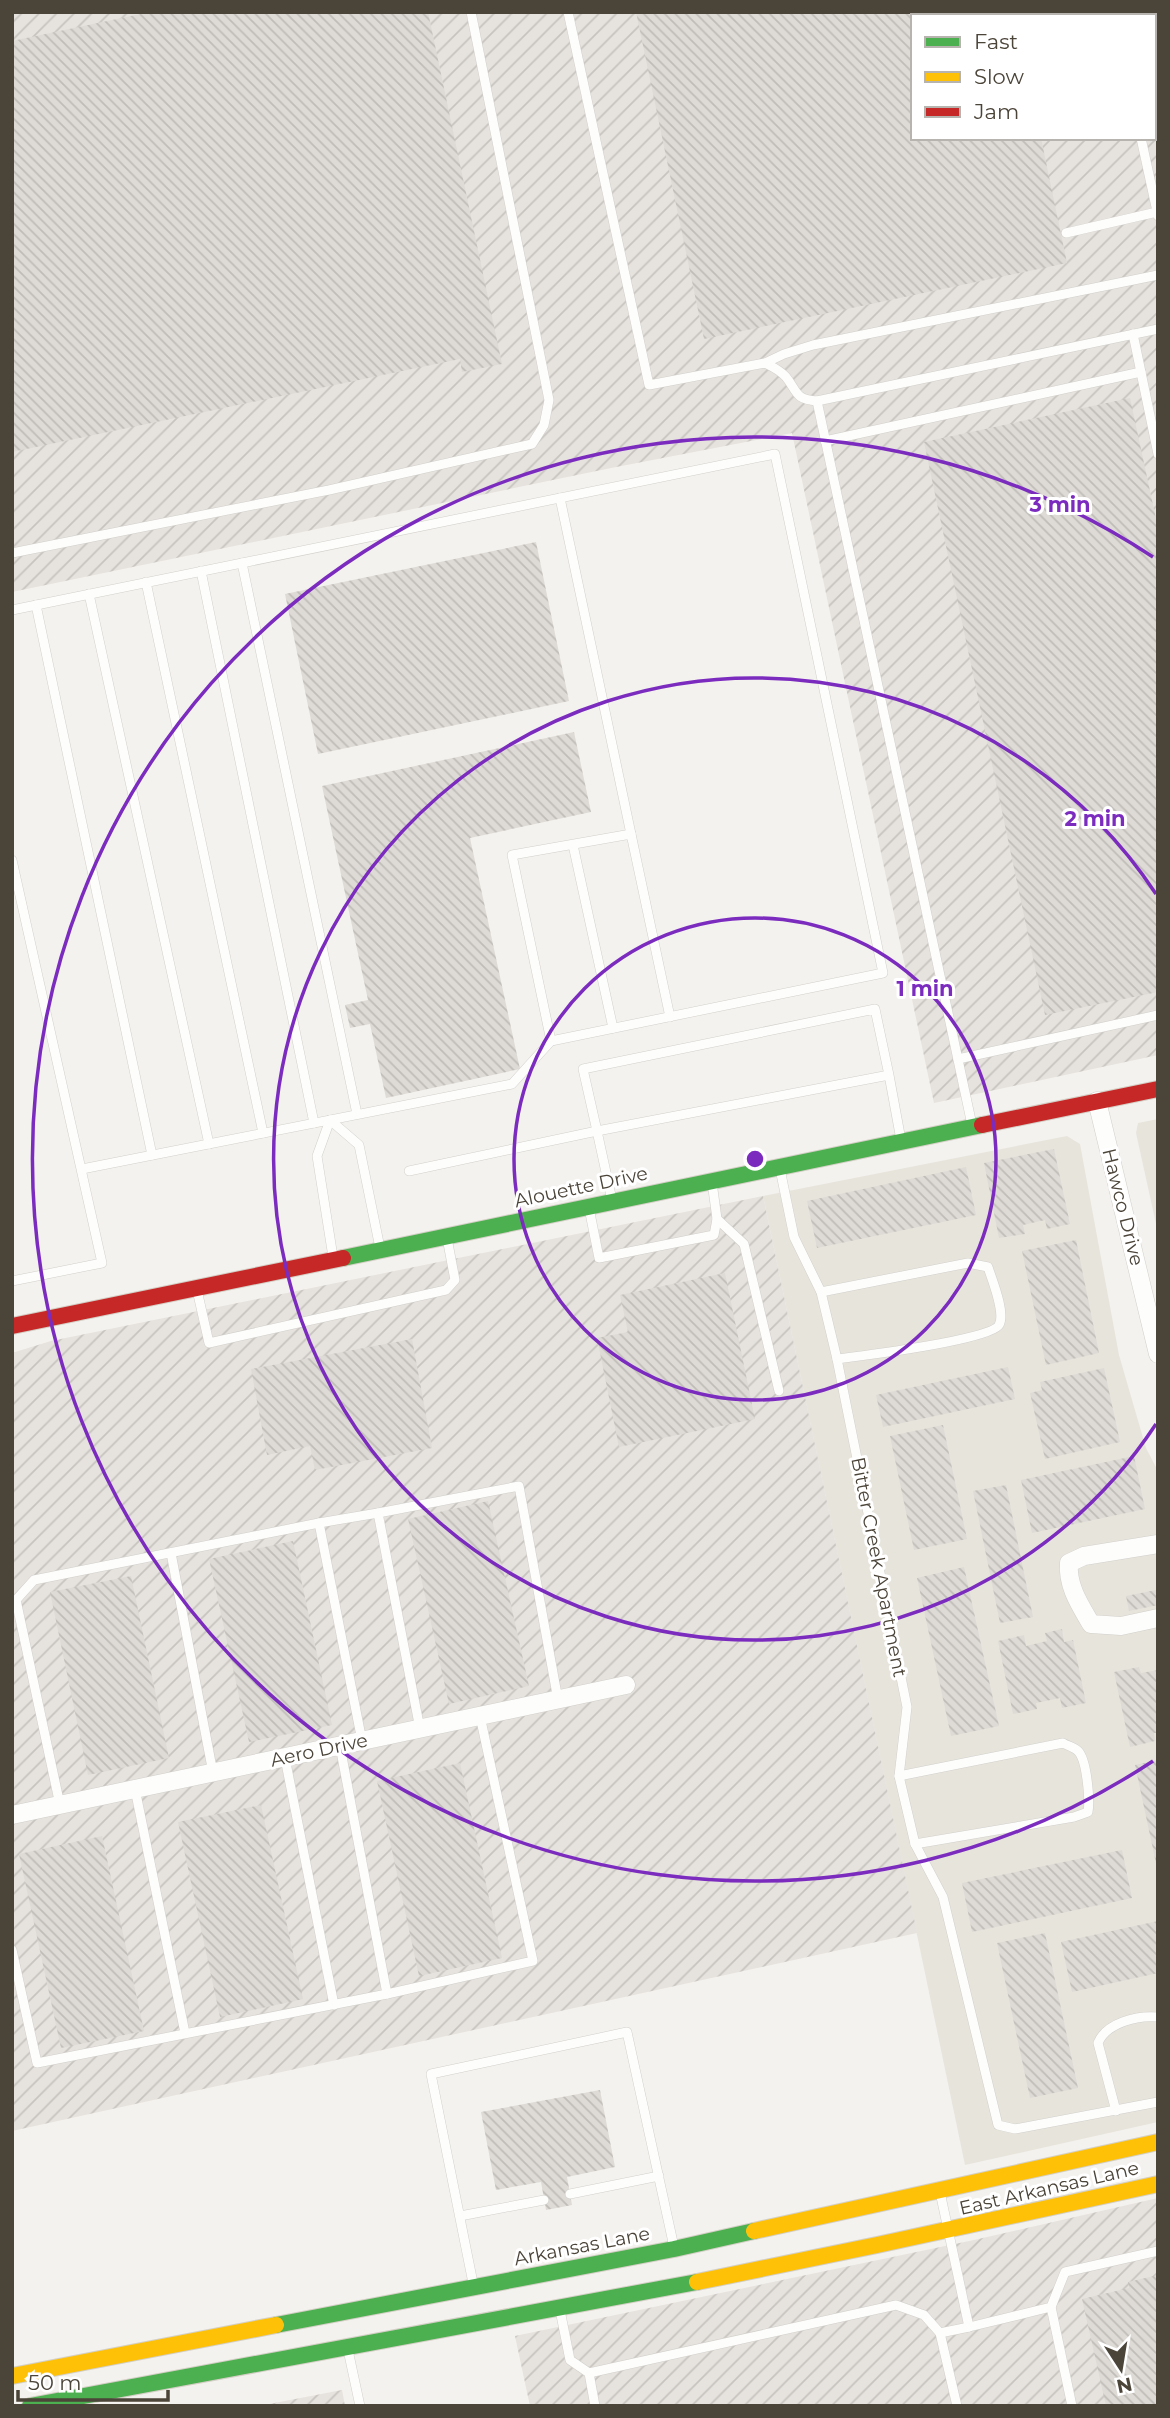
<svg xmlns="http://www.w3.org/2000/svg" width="1170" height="2418" font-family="Montserrat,sans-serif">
<defs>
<pattern id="industrial-furrows" width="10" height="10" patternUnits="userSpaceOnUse" patternTransform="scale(1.75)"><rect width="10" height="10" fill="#e6e2de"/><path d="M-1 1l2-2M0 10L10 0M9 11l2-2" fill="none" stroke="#c7c3bf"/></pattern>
<pattern id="building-back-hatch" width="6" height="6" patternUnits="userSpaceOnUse" patternTransform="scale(1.75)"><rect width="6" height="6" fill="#dedbd6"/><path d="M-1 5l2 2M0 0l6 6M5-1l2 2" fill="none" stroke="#c0bdb8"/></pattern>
</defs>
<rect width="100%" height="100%" fill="#f4f2ee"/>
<g fill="#e7e4dc">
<path d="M1158,1119V1233L1136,1133L1138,1123Z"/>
<path d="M1067,1136L1080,1144L1119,1355L1146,1448L1158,1471V2122L965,2165L763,1196Z"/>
</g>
<g fill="url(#industrial-furrows)" fill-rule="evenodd">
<path d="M12,12H1158V1055L934,1103L792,433L611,468L12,592ZM913,16H1154V138H913Z"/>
<path d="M763,1196L917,1933L12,2131V1353L51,1341Z"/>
<path d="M1158,2198V2406H530L515,2336L974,2240Z"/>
<path d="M342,2390L345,2406H259Z"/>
</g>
<g fill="url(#building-back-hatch)">
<path d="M150,12H428L502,364L462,372L460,359L12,452V41Z"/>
<path d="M636,12H1015L1016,16H913V138H1041L1067,263L704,339Z"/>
<path d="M1130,398L1158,528V992L1045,1015L924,442Z"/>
<path d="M536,542L569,701L318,754L285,594Z"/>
<path d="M574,732L591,812L470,838L520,1069L386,1098L370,1024L350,1028L345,1005L368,1000L322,786Z"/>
<path d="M1054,1149L1070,1224L1047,1229L1045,1220L1023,1225L1025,1234L999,1238L984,1163Z"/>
<path d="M966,1167L976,1215L817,1248L807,1201Z"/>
<path d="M1076,1240L1099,1353L1046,1365L1022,1251Z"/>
<path d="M725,1273L755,1419L619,1447L597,1338L628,1332L620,1295Z"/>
<path d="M412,1339L432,1448L315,1470L310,1446L267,1455L251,1369Z"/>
<path d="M1008,1367L1015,1399L883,1427L876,1395Z"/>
<path d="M1104,1368L1120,1442L1045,1459L1030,1393L1042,1390L1040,1382Z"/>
<path d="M943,1425L967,1539L914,1550L890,1436Z"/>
<path d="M1134,1456L1145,1509L1032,1533L1021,1480Z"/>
<path d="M1006,1485L1033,1617L1000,1623L973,1491Z"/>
<path d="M488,1501L529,1686L449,1704L408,1519Z"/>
<path d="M293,1541L332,1725L249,1742L209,1559Z"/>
<path d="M964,1567L999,1726L951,1736L917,1578Z"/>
<path d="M131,1576L169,1758L88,1775L50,1592Z"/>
<path d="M1156,1590L1158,1605L1129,1611L1126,1596Z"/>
<path d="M1062,1629L1064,1642L1073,1640L1086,1703L1062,1708L1060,1698L1036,1703L1037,1709L1013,1714L998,1641L1024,1635L1026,1646L1047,1641L1045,1633Z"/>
<path d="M1139,1667L1141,1673L1158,1670V1733H1154L1155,1741L1130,1747L1114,1672Z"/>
<path d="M1158,1760V1867L1157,1868L1135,1765Z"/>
<path d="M460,1763L502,1958L419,1976L377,1781Z"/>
<path d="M261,1805L303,1999L220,2017L178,1822Z"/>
<path d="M102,1836L144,2031L61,2048L19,1854Z"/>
<path d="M1122,1850L1132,1898L972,1932L962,1883Z"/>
<path d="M1158,1921V1973L1072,1992L1061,1942Z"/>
<path d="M1045,1933L1078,2088L1030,2098L997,1943Z"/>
<path d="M600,2090L615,2167L567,2177L572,2205L546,2210L541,2182L496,2190L481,2112Z"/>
<path d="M1158,2275V2406H1106L1082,2299L1129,2288L1128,2282Z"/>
</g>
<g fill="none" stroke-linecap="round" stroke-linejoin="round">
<defs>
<g id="lane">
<path d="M568,12L649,385L765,363C773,367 780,370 786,377C798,392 794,399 817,401"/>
<path d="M1114,12V16"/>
<path d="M1141,138L1158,216"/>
<path d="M1066,233L1157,212"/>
<path d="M1133,334L1158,454"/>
<path d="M765,363L784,354L813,345L1158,275"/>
<path d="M825,441L1141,372"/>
<path d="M560,498L631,834"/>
<path d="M12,553L329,490L532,444L544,425L549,400L471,12"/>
<path d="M242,563L357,1114"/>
<path d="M201,571L314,1123"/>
<path d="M146,582L263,1133"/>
<path d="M89,594L209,1144"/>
<path d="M36,605L152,1155"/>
<path d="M12,610L775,454L883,973L551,1041L512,1084L82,1169"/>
<path d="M573,845L613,1028"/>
<path d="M12,860L102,1263L12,1281"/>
<path d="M551,1041L512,855L631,834L670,1017"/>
<path d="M958,1059L1158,1015"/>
<path d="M889,1075L875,1009L583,1069L597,1131L889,1075L901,1140"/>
<path d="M330,1120L359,1145L380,1248"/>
<path d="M330,1120L317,1156L333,1257"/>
<path d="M972,1125L817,401L1158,329"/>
<path d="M780,1169L794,1237L821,1292L837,1359L907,1707L899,1776L915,1844L943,1897L998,2125L1015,2129L1158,2102"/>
<path d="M409,1171L597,1131L612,1200"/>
<path d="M589,1208L599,1258L714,1235L717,1219L712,1182"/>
<path d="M717,1219L744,1244L779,1391"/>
<path d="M197,1290L209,1343L446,1290L455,1280L447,1238"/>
<path d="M821,1292L968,1263L988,1267C992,1280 1006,1313 999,1325C991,1340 861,1356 837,1359"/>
<path d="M378,1513L519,1486L558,1700"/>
<path d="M171,1553L213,1773"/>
<path d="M362,1741L319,1523L378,1513L420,1729"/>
<path d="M285,1758L334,2005"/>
<path d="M899,1776L1063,1743C1068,1746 1074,1747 1078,1751C1087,1760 1090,1800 1088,1812L1074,1817L915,1844"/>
<path d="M135,1789L185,2033"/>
<path d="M60,1805L16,1600L34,1580L319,1523"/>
<path d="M12,1950L37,2063L387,1994L340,1746"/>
<path d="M387,1994L533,1961L480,1716"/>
<path d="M1116,2111L1098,2043C1106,2023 1137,2015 1158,2017"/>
<path d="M940,2192L969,2327L1051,2307L1065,2272L1158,2251"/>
<path d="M570,2194L659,2176"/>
<path d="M460,2216L544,2200"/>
<path d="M473,2283L431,2074L627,2032L674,2247"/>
<path d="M1051,2307L1072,2406"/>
<path d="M560,2310L570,2360L589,2373L595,2406"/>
<path d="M940,2333L969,2327"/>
<path d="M348,2350L360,2406"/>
<path d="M589,2373L896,2305L924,2315L940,2333L957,2406"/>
</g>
<g id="street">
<path d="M1097,1101L1158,1354"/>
<path d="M1158,1544L1084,1556L1069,1563C1067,1586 1080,1605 1091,1624L1121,1626L1158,1618"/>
<path d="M12,1815L626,1685"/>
</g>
<g id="fast">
<path d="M343,1258L982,1125"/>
<path d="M276,2325L674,2249L754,2231"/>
<path d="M30,2406L697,2282"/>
</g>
<g id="slow">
<path d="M754,2231L1158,2142"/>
<path d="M697,2282L877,2245L1158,2184"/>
<path d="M12,2376L276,2325"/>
</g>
<g id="jam">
<path d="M982,1125L1158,1089"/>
<path d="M12,1326L343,1258"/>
</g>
</defs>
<use href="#lane" stroke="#d2d0cb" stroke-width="10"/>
<use href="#street" stroke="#d2d0cb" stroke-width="19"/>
<use href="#fast" stroke="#d3cfc5" stroke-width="18"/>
<use href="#slow" stroke="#d3cfc5" stroke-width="18"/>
<use href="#jam" stroke="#d3cfc5" stroke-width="18"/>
<use href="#lane" stroke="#fdfdfc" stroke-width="9"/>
<use href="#street" stroke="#fdfdfc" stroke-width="18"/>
<use href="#fast" stroke="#4caf50" stroke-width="16"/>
<use href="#slow" stroke="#ffc107" stroke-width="16"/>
<use href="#jam" stroke="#c62828" stroke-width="16"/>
</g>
<g fill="none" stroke="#7b2cbf" stroke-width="3.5">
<circle cx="755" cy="1159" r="241"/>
<path d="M1156 1424A481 481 0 1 1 1156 894"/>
<path d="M1153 1761A722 722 0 1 1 1153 557"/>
</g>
<g text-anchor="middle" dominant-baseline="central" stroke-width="6" stroke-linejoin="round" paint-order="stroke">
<g font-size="19" fill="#4b4439" stroke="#fff">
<text transform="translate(581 1187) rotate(-12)">Alouette Drive</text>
<text transform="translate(1123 1207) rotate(76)">Hawco Drive</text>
<text transform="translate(879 1567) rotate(79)">Bitter Creek Apartment</text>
<text transform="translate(319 1750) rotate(-12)">Aero Drive</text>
<text transform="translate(1049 2188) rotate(-13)">East Arkansas Lane</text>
<text transform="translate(582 2246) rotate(-11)">Arkansas Lane</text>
</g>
</g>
<circle cx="755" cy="1159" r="10" fill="#7b2cbf" stroke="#fff" stroke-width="3.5"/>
<g font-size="21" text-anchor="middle" font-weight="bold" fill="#7b2cbf" stroke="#fff" stroke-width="6" stroke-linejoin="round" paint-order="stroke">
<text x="1060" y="512">3 min</text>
<text x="1095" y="826">2 min</text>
<text x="925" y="996">1 min</text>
</g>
<rect width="1170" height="2418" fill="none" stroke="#4b4439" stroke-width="28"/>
<rect x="911" y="14" width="245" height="126" fill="#ffffff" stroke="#b7b4b0" stroke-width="2"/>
<rect x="925" y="37" width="35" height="10" fill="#4caf50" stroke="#b7b4b0" stroke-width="2"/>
<text x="974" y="49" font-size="21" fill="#4b4439">Fast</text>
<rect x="925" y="72" width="35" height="10" fill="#ffc107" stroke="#b7b4b0" stroke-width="2"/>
<text x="974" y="84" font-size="21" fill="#4b4439">Slow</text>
<rect x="925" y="107" width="35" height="10" fill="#c62828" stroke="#b7b4b0" stroke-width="2"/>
<text x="974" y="119" font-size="21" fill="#4b4439">Jam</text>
<g transform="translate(1121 2369) rotate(168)" stroke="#ffffff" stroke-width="5" paint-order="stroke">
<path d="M0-5L12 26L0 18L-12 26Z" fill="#4b4439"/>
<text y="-10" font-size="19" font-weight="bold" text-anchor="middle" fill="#4b4439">N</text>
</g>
<path d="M18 2390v10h150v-10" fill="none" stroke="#4b4439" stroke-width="3.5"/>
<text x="28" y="2390" font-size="21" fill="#4b4439" stroke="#ffffff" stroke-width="5" paint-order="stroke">50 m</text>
</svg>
